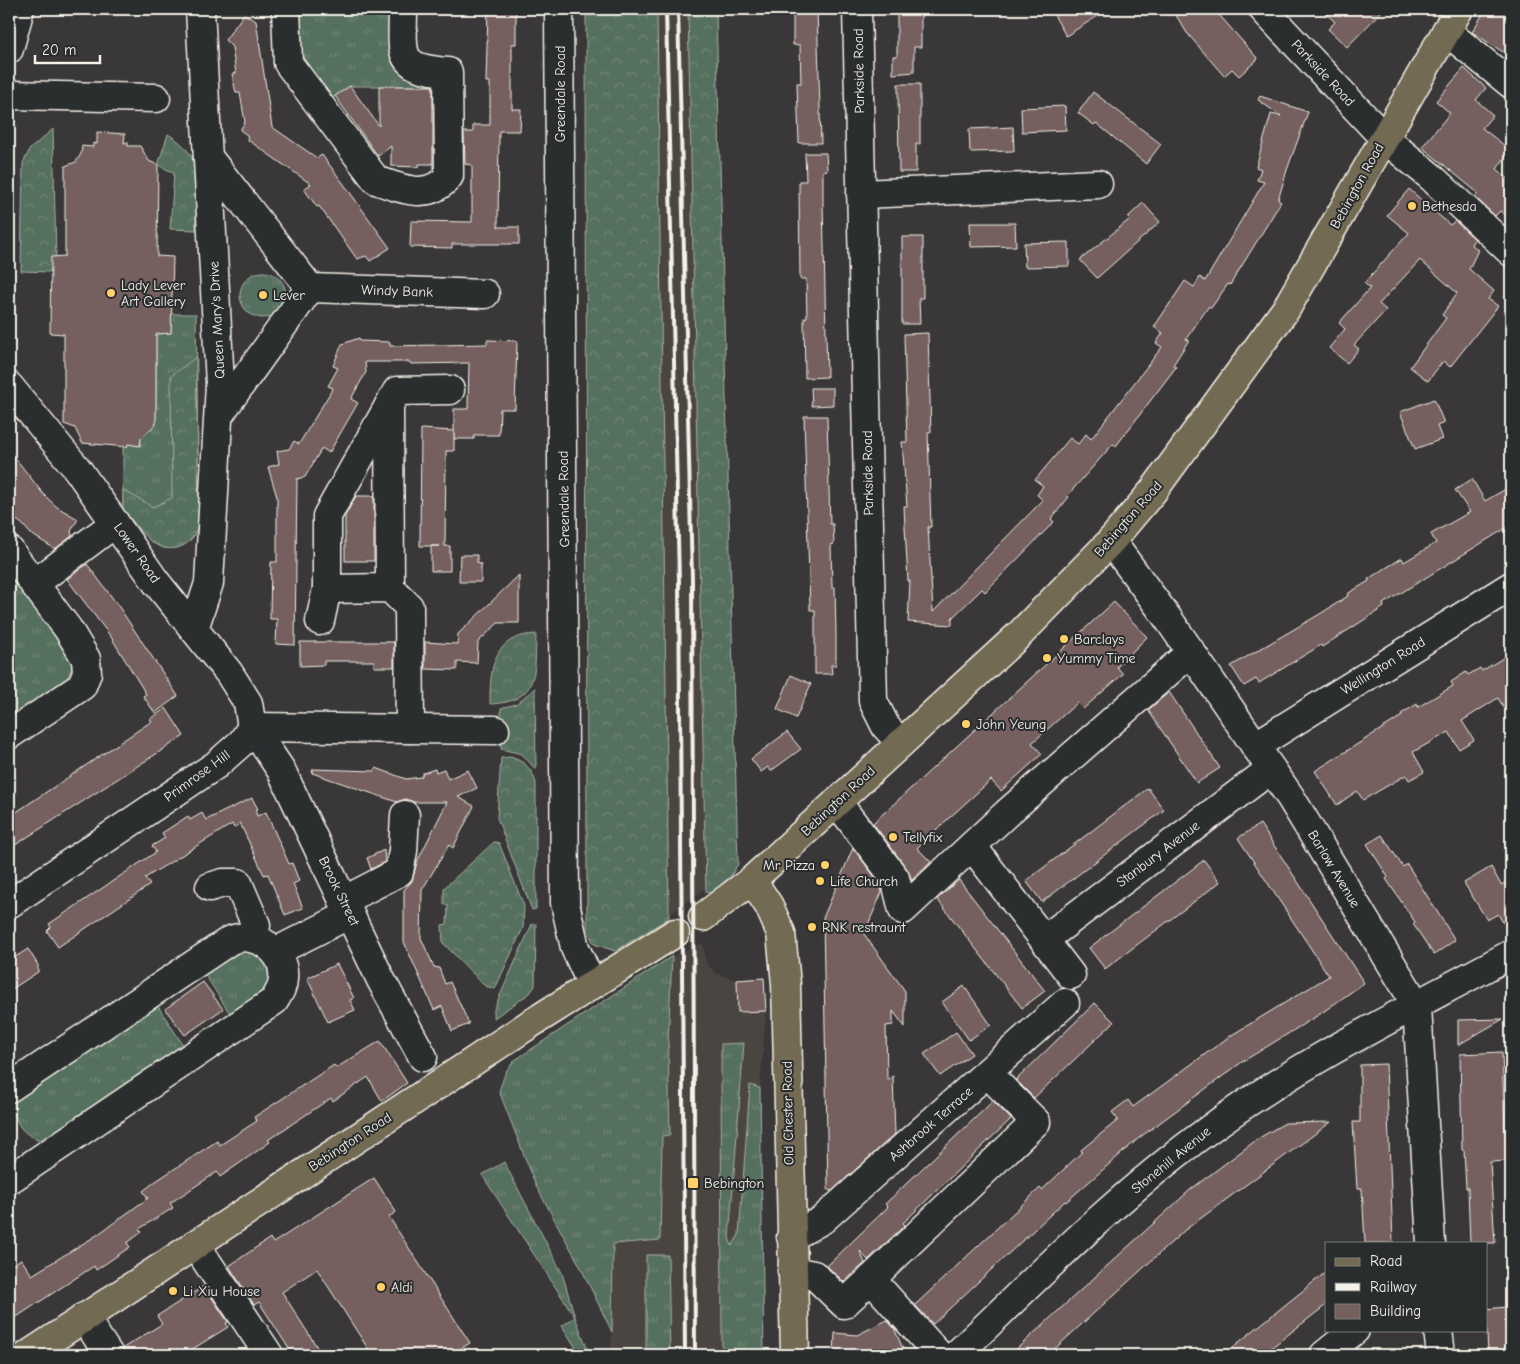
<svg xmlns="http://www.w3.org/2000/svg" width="1520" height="1364" font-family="'Comic Neue',sans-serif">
<defs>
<pattern id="grass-tufts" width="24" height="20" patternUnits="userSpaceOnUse" patternTransform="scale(1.25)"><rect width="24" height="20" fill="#57705e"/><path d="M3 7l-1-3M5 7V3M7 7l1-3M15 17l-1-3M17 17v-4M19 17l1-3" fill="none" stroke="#708575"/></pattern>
<pattern id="forest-crowns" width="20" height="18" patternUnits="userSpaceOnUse" patternTransform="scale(1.25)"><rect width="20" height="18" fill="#57705e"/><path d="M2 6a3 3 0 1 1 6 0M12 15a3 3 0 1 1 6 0" fill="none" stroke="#708575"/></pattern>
</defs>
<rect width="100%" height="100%" fill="#393738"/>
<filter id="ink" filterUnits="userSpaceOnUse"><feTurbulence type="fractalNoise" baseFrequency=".02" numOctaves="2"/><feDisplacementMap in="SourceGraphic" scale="10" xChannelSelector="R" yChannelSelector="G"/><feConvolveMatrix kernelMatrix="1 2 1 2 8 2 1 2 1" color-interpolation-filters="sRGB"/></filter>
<g filter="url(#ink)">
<g fill="#4b4443">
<path d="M591,9H716L738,864L637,939L625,940Z"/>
<path d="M703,943L706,963L715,973L737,980L764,978L766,1011L760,1088L764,1355H610L612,1332L580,1016L675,955Z"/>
</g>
<g fill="url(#grass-tufts)" stroke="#a6b0a3">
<path d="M295,9H394L401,70L410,79L433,86H350L327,102L294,58Z"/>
<circle cx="263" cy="295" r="23"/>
<path d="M171,314H196L199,520C197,531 193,541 182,546C155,558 137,526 123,509V447H127L128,444L140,446L141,438L156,424V334L171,333Z"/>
<path d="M9,564L74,663L66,681L9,723Z"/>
<path d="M226,950L256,951L269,966L272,985L234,1020L202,970Z"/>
<path d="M672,956L668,1043L670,1135L662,1136L660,1240L613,1244L612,1332L579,1264L536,1186L499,1091L506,1071L515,1060Z"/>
<path d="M154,1000L187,1051L47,1141C22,1138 10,1120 16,1096Z"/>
<path d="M744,1043L729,1238L732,1246L739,1235L750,1085L760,1088L764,1355H722L721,1044Z"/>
<path d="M504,1162L562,1273L575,1317L590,1355H579L580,1354L562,1326L575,1317L482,1175Z"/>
<path d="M646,1255H668L670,1355H646Z"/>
</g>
<g fill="url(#forest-crowns)" stroke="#a6b0a3">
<path d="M586,9H657L669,918L615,951L594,944L587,929Z"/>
<path d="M688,9H716L718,85L738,864L731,876L711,893L706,892Z"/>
<path d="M53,129L56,257L51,272L21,271L23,163L30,149Z"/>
<path d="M168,134C208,157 196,190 196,230L170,229L174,173L158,165Z"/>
<path d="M196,357L199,520C197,531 193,541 182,546C155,558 137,526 123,509V490L153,507L172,498L171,376Z"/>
<path d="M536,634C535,673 539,702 490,704C490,668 492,636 536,634Z"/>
<path d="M535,688L536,770L522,754L501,749V708L516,704Z"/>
<path d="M510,757C525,761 532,769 536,783V909L532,910L497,818L501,758Z"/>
<path d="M494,842L499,843L524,906L523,928L495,989L485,986L443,943L442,925L447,924L448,905L444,904V888Z"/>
<path d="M532,924H536L535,986L530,993L494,1018V1009Z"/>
</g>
<g fill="#74615e" stroke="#f4f1e8">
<path d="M488,9H516V44H512V109H521L520,131H499L498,227H519V244H452V248L410,247L411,221L472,222V165L465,164L464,132H473V125H490V82H486Z"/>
<path d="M793,9H817L821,143H799L797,83H801L800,45H793Z"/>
<path d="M897,9H921V47H914V72L893,74V56H897Z"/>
<path d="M1064,9H1109L1066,36L1054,15Z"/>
<path d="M1172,9H1214L1258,59L1239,76L1232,69L1224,76L1187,33Z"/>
<path d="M1321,9H1384L1347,47L1328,29L1335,22Z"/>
<path d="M1486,9H1511V57L1472,32Z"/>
<path d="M244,14L256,21L272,127L317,158L322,155L346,187L390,248L370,261L366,256L357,259L319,206L317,207L304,189L311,184L248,140L247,135L240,130L245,122L240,93H236L232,74L236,73L232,47L225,40Z"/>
<path d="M1464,68L1486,88L1476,100L1493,115L1482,128L1510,150L1497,169L1511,181V220L1500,211L1495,216L1475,197L1478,193L1422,147L1450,113L1436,101Z"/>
<path d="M898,84H920V144H916V172H899Z"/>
<path d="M350,86L379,126V86H433V164H419V167L391,166V146L378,156L335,96Z"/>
<path d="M1093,92L1161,144L1146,164L1096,123L1094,125L1078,113Z"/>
<path d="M1260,96L1308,112L1287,170L1278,200L1281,202L1230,285L1228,284L1211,308L1209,306L1186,339L1189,340L1173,365L1176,367L1116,446L1113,444L1067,496L1069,497L1051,519L1054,522L985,592L982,589L952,618V625L908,622L910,581H908L905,527L904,506H907L902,442H907L904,334L928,333L931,432H928L931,527H928L933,612L1043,500L1037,495L1043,486L1035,480L1070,438L1078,444L1086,434L1091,439L1162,347L1156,343L1163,333L1154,327L1185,281L1194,287L1200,277L1205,281L1264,182L1257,180L1261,169L1256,167L1271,114L1281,116L1258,100Z"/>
<path d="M1065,106L1066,130L1022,132L1021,108Z"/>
<path d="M1013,127L1014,151L970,152L969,129Z"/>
<path d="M97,132L125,134L124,143L128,142V146H140L149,161L158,165L157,256L173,257L171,333L156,334V424L141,438L140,446L128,444L127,447L82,443L75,428L64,424V334L50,333L51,257L65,256V166L76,162L81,154L82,146L93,147V143L97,144Z"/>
<path d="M805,153H826L827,170L823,171V203L827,377L805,378L804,318L807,317L806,279H800L799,181H806Z"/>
<path d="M1409,189L1450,225L1455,221L1475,239L1471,244L1478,250L1469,269L1494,291L1488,299L1498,306L1450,367L1443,361L1428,381L1410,367L1446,318L1442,315L1457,293L1420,260L1379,304L1386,310L1354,345L1359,349L1347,363L1329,348L1345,329L1339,323L1370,288L1364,283L1409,233L1387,215Z"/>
<path d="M1143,203L1160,222L1097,278L1080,260L1130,219L1128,217Z"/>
<path d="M970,223H1015L1016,246L971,247Z"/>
<path d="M902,237H923V298H919L920,324H902Z"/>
<path d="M1069,242V266L1025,267L1024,243Z"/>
<path d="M359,338L360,341L390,342V346L487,344V340L517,341L515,409H500L499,435H474V439H454V409H468L469,363L411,364L410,362H365L366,372L351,399L358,403L348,420L329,453L322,448L305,477L297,479L295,645L276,644L277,619H270L271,562H277V497L268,467L279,464L277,451L289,449L294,441L299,444L333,388L328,386L338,368L333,366L342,344Z"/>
<path d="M811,388H833V405L812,406Z"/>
<path d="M1434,399L1444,423L1437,426L1442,439L1415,449L1400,412Z"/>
<path d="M804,416H827L830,524H833L834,544L831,545L832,588L835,587L836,635V665H831L832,674H815V610H810Z"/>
<path d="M421,429L454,431V451H446L445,546H450V571H431V546H440H420Z"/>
<path d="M9,450L44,495L57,507L78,519L71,531L72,536L55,549L31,534L21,523L9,515Z"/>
<path d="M1472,479L1485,501L1511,486V525L1383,604L1384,607L1322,647L1321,645L1259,683L1256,679L1244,686L1231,666L1320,614L1348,596L1347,594L1369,581L1368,579L1402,558L1404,562L1436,543L1431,534L1470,512L1455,490Z"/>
<path d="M356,496H374V561H345V516Z"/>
<path d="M460,555H477V563L481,564V582H459Z"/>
<path d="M87,564L117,604L178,696L155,713L143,696L146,694L111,637L67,579Z"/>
<path d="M519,575V623H498L478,642L477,663L457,662V670L425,669V642L457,644L458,634Z"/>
<path d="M1114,602L1147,637L1117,667L1123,674L1083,709L1077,703L1032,743L1042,754L1001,791L991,780L927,838L917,848L931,862L912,880L907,869L873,823Z"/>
<path d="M300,642H394V667H374V661H324V665L300,666Z"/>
<path d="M1511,653V719L1498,698L1462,721L1474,740L1459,749L1449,732L1413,752L1424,772L1409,780L1406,775L1363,800L1357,791L1337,805L1315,771L1402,716L1401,714L1417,704L1418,707L1453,686L1451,682L1466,672L1468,675L1480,668L1482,671Z"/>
<path d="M791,675L811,684L796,718L777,709Z"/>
<path d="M1169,692L1220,768L1197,783L1148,710Z"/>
<path d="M166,708L184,736L9,849V817L152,721L150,719Z"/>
<path d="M787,732L801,749L771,771L768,767L761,772L751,759Z"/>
<path d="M376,768L406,779L421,777L423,773L435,769L436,772L444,769L448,779L468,770L477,788L458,797L474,806L453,848L449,845L422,890L421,938L434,967L439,968L445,984L450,982L469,1024L452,1031L442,1006L434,1010L404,942V890L412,881L417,862L447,802H414L405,799L397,802L312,773L313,769L375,771Z"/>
<path d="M1148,788L1164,810L1042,902L1026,881Z"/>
<path d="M252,798L258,809L255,810L257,816L266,812L289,864L292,863L299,881L293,884L303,908L285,915L268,874L264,875L240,823L234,828L232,824L145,878L150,885L58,947L47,931L51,927L49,924L156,852L152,846L165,838L162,833L188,816L190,820L202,813L206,820Z"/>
<path d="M1260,824L1364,983L1320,1014L1242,1062L1139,1138L1066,1202L1065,1201L933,1324L915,1305L1040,1188L1042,1190L1082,1152L1081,1150L1118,1120L1112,1112L1128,1100L1133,1107L1230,1036L1329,976L1238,838Z"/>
<path d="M1382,835L1403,867L1407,864L1455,940L1434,955L1413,924L1415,922L1386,879L1388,877L1367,844Z"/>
<path d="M853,848L881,885L882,892L864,934L905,991V1027L893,1011V1025L886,1026L887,1080L893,1076L895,1134L832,1191L828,1190L823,918Z"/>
<path d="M384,850L385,862L371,869L367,858Z"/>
<path d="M1204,860L1220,882L1105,969L1089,948Z"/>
<path d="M1491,867L1501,885L1511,879V936L1498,914L1487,920L1464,883Z"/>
<path d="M959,880L1045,991L1022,1008L937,899Z"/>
<path d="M28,949L38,965V972L9,991V961Z"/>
<path d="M337,964L354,998L350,1000L355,1010L328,1022L307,978Z"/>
<path d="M764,978L766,1011L738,1012L737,980Z"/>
<path d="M203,982L223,1009L185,1035L165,1009Z"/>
<path d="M964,986L991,1025L969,1040L942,1002Z"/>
<path d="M1095,1003L1114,1022L1034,1098L1016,1080Z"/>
<path d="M1503,1019L1458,1045V1020Z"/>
<path d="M956,1032L972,1054L940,1076L924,1054Z"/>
<path d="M380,1041L407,1083L382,1101L368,1077L333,1101L331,1098L268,1140L270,1142L220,1177L217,1172L170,1203L173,1208L139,1229L142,1232L127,1243L130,1247L96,1270L94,1266L9,1322V1267L21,1259L32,1275L97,1235L148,1198L143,1191L156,1181L217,1141L220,1145L257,1121L254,1117L334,1065L336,1068Z"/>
<path d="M1502,1052L1506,1161L1490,1162L1495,1243H1470L1468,1188H1466L1464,1150H1462L1460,1054Z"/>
<path d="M1386,1064L1393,1243H1365L1362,1189H1357L1353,1122H1360V1065Z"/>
<path d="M993,1101L1011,1119L903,1223L905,1225L868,1260L860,1251L865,1263L844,1282L827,1266L888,1207L885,1204Z"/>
<path d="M1331,1122L1185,1230L1048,1355H1010L1190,1190L1259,1138L1285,1123Z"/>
<path d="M374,1178L396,1212L389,1217L470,1343L450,1355H372L317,1269L282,1292L322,1355H293L259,1302L254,1305L229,1266L270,1238L273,1243Z"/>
<path d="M1326,1272V1305L1262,1355H1223Z"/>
<path d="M204,1286L228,1322L226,1323L228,1327L183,1355H124L123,1348L162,1324L157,1316Z"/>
<path d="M1506,1307L1509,1355H1488L1486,1309Z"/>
<path d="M887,1320L894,1328L903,1349L889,1355H834L835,1333L857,1335Z"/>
</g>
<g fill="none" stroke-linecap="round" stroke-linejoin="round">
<defs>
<g id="minor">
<path d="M286,9L288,63L376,180C402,189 429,201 449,176L448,72C395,68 403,54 403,9"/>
<path d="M559,9L565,903L575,948L592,985"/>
<path d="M857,9L873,701L886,727L901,743"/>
<path d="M1263,9L1384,138L1430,176L1511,252"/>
<path d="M1446,31L1511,84"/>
<path d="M9,49L20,9"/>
<path d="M9,95L156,98"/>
<path d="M208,157L310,288L485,294"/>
<path d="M861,194L1098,184"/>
<path d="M9,386L78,470L156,582L229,673L248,703L252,727L281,770L381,980L423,1057"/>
<path d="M389,405L390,588"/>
<path d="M219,415L310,288"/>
<path d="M1111,541L1169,620L1291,798L1417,1006L1431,1243"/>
<path d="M9,550L68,629L86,659L87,673L82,686L9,735"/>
<path d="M34,584L115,523"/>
<path d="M320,621L327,589"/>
<path d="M194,629L209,583L220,384L200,9"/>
<path d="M410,729L409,607L390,588L327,589V516L397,391L450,390"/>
<path d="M1255,746L1511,586"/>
<path d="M837,802L895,878L903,910L1007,813L1191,652"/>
<path d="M972,846L1071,975"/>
<path d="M210,887L223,883H238L256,925L254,939"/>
<path d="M343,901L399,872L403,851L405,815"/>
<path d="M9,904L216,765L242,742L252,727L495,730"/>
<path d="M1045,939L1271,769"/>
<path d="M275,952L350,914"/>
<path d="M9,1088L229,941C254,929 286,950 283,979C283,988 278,994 274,1001L9,1180"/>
<path d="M791,1237L822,1220L1065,1003"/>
<path d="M195,1244L269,1355"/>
<path d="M792,1271L814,1275L844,1304L871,1279"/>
<path d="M84,1317L109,1355"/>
<path d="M1438,1330L1441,1355"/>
<path d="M939,1355L871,1279L1036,1122L988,1074"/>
<path d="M956,1355C1037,1278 1116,1197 1207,1131C1301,1061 1409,1010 1511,954"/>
<path d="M1324,1355L1355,1330"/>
</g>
<g id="major">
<path d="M752,880L769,906L781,933L786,984L795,1355"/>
<path d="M703,917L752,880L1019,635L1111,541L1153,491L1286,309L1459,9"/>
<path d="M28,1355L530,1024L675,933"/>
</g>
</defs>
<use href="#minor" stroke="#f4f1e8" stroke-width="31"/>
<use href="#major" stroke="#f4f1e8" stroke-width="31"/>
<use href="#minor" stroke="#2a2d2e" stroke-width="28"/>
<use href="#major" stroke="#736b52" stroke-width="28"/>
<g stroke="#f4f1e8" stroke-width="4">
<path d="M666,9L679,581L685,1355"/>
<path d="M678,9L692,579L695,1355"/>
</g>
</g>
</g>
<g fill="#ffd166" stroke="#2a2d2e" stroke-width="2">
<circle cx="1412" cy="206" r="5"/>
<circle cx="111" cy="293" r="5"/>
<circle cx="263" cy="295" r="5"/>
<circle cx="1064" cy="639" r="5"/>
<circle cx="1047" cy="658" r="5"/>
<circle cx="966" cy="724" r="5"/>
<circle cx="893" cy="837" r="5"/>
<circle cx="825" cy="865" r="5"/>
<circle cx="820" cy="881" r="5"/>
<circle cx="812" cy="927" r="5"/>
<rect x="687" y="1177" width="12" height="12" rx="2.5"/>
<circle cx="381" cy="1287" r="5"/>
<circle cx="173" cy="1291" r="5"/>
</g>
<g text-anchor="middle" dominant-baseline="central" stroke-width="4" stroke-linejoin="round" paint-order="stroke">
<g font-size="14" fill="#f4f1e8" stroke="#2a2d2e">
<text transform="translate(859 71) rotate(-91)">Parkside Road</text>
<text transform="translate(1323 73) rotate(47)">Parkside Road</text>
<text transform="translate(560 94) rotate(-90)">Greendale Road</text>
<text transform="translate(1357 186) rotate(-61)">Bebington Road</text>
<text transform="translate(397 291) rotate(2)">Windy Bank</text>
<text transform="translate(217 320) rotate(-93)">Queen Mary's Drive</text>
<text transform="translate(868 473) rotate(-91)">Parkside Road</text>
<text transform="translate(564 499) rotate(-91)">Greendale Road</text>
<text transform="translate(1128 519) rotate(-49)">Bebington Road</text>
<text transform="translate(137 553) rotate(55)">Lower Road</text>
<text transform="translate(1383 666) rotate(-32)">Wellington Road</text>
<text transform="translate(197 776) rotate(-36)">Primrose Hill</text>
<text transform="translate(838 801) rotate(-43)">Bebington Road</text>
<text transform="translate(1158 854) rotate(-37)">Stanbury Avenue</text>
<text transform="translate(1334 869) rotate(59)">Barlow Avenue</text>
<text transform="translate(339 891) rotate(64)">Brook Street</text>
<text transform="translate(788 1113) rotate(-91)">Old Chester Road</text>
<text transform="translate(931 1124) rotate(-41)">Ashbrook Terrace</text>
<text transform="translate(350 1142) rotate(-33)">Bebington Road</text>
<text transform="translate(1171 1160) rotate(-39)">Stonehill Avenue</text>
</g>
<g font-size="14" fill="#f4f1e8" stroke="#2a2d2e" text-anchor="start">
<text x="1422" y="206">Bethesda</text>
<text x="121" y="285">Lady Lever<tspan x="121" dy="16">Art Gallery</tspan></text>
<text x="273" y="295">Lever</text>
<text x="1074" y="639">Barclays</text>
<text x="1057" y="658">Yummy Time</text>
<text x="976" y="724">John Yeung</text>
<text x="903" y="837">Tellyfix</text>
<text x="815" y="865" text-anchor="end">Mr Pizza</text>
<text x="830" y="881">Life Church</text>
<text x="822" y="927">RNK restraunt</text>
<text x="704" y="1183">Bebington</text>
<text x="391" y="1287">Aldi</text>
<text x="183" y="1291">Li Xiu House</text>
</g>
</g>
<rect width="1520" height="1364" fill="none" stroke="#2a2d2e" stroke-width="30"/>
<rect x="15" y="15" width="1490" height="1334" fill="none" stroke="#f4f1e8" stroke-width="2" filter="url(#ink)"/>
<rect x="1325" y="1242" width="162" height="90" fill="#2a2d2e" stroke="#7b7b78"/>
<rect x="1335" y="1258" width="25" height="8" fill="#736b52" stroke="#7b7b78"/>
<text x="1370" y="1266" font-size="15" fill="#f4f1e8">Road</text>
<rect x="1335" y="1283" width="25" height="8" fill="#f4f1e8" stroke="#7b7b78"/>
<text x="1370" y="1292" font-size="15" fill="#f4f1e8">Railway</text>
<rect x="1335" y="1304" width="25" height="15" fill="#74615e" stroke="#7b7b78"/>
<text x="1370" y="1316" font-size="15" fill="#f4f1e8">Building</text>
<path d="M35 55v8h65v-8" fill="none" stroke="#f4f1e8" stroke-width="2.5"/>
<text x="42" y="55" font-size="15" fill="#f4f1e8" stroke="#2a2d2e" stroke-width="4" paint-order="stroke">20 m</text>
</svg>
